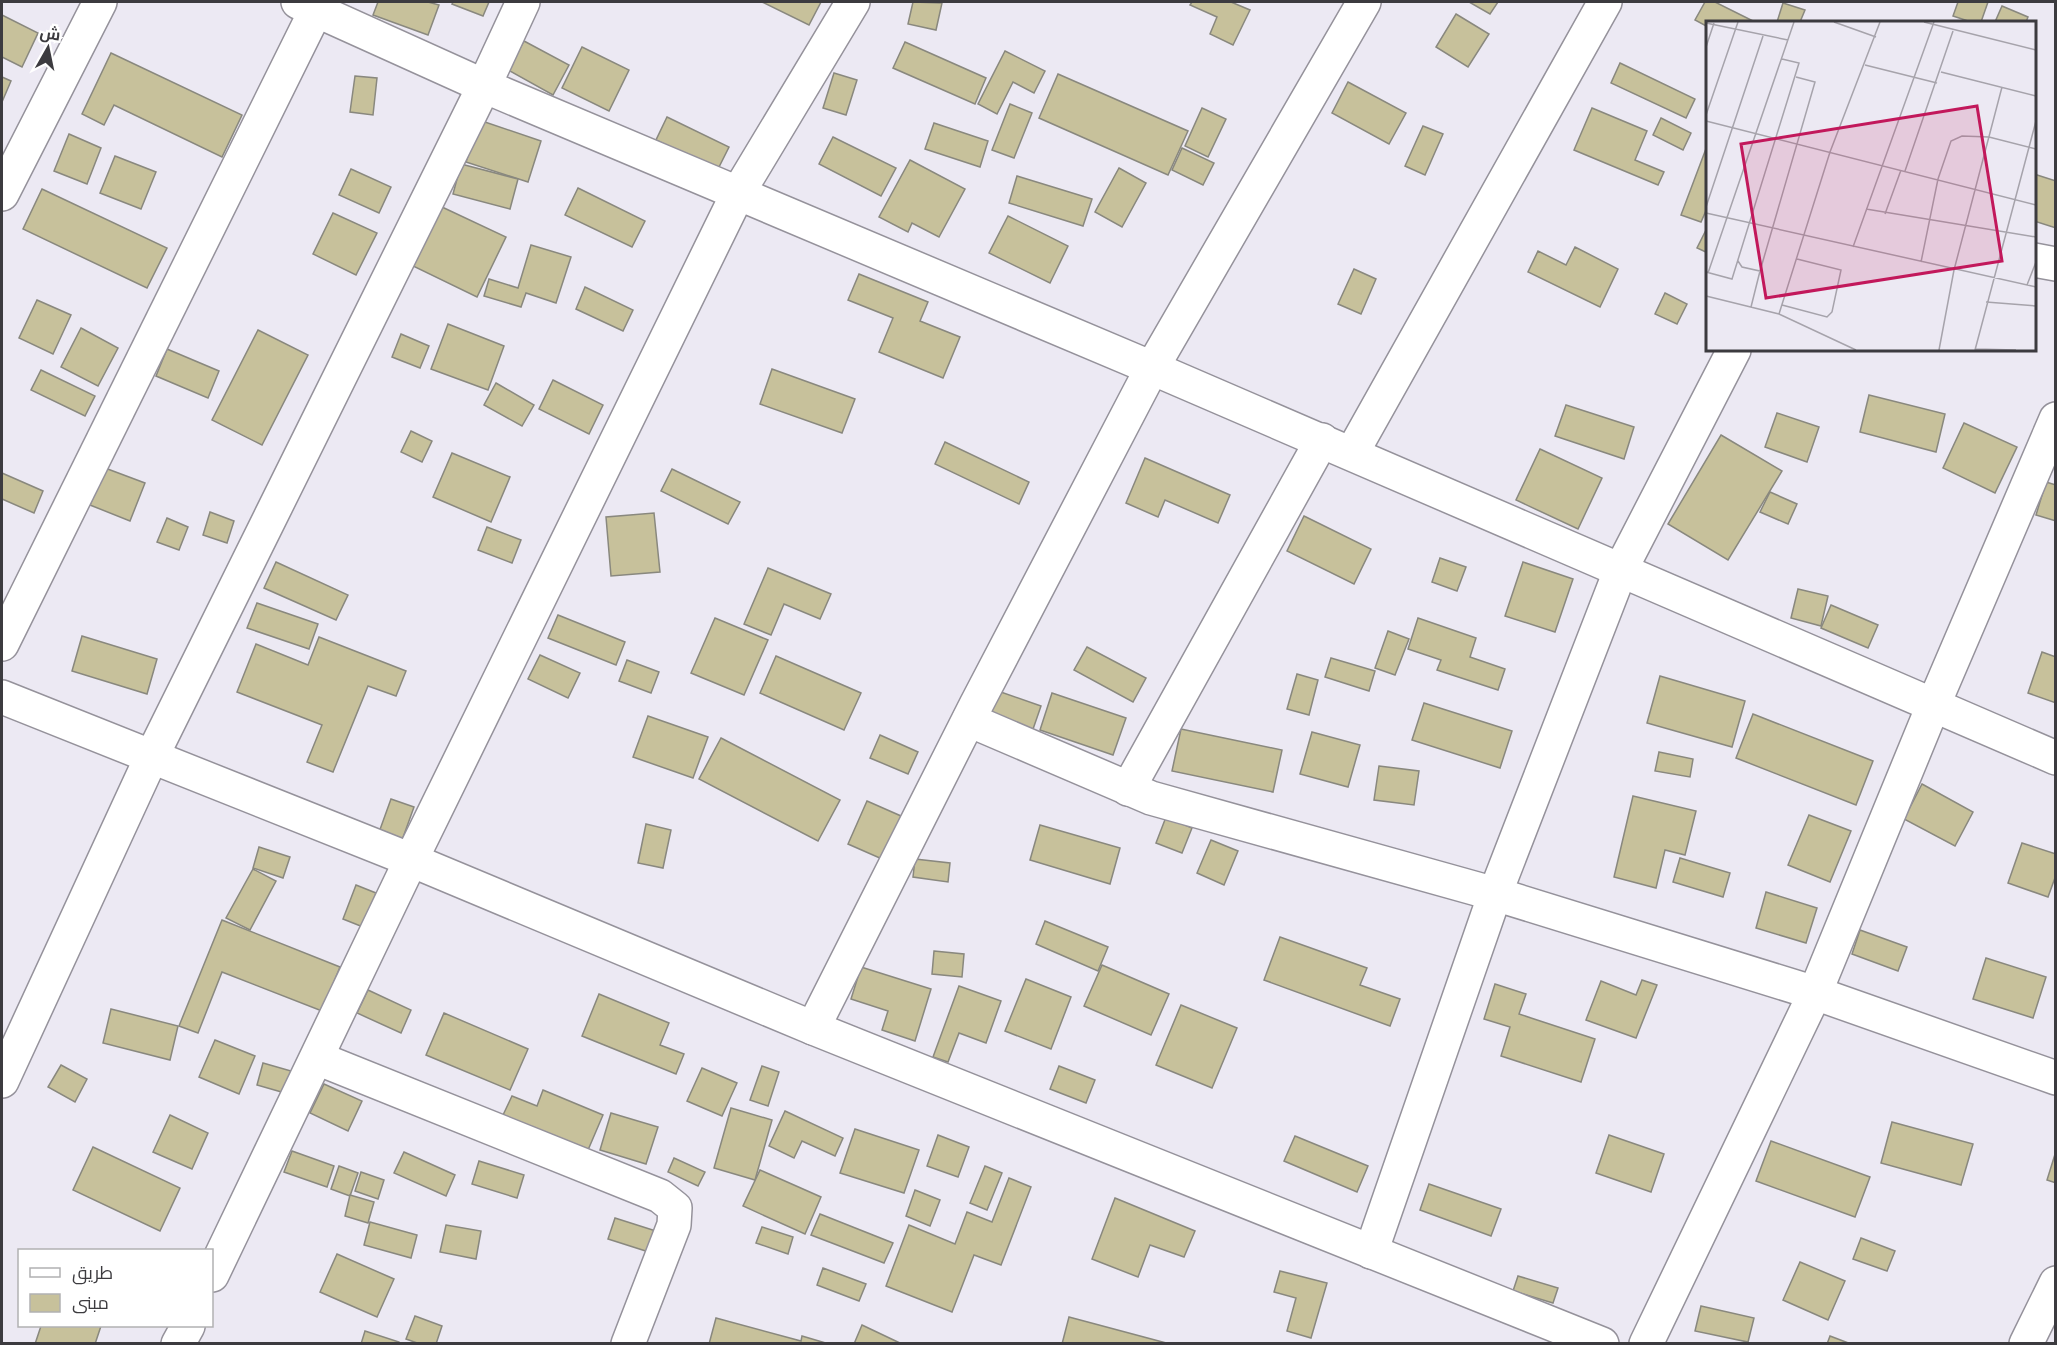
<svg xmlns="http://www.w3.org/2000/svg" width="2057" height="1345" font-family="'Titillium Web',Cairo,sans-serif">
<rect width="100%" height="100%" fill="#ece9f3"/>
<g fill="#c7c19b" stroke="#89887e" stroke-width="1.5">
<path d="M378,2H428L439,5L428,35L373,15Z"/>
<path d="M453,2H489L483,16L452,4Z"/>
<path d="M762,2H821L809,25Z"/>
<path d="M913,2L942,3L936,30L908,24Z"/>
<path d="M1192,2H1231L1250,10L1233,45L1210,34L1217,17L1190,5Z"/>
<path d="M1469,2H1498L1490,14Z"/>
<path d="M1705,2H1715L1755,22H1708V27L1695,20Z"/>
<path d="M1958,2H1988L1981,22H1971L1953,16Z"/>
<path d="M1783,3L1805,10L1800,22H1777Z"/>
<path d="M2002,6L2028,17L2026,22H1995Z"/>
<path d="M1456,14L1489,34L1468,67L1436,47Z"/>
<path d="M2,15L38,33L22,67L2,57Z"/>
<path d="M524,41L569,65L553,95L508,70Z"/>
<path d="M905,42L986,78L975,104L893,68Z"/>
<path d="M582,47L629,70L609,111L562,88Z"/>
<path d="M1005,51L1045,71L1034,93L1013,82L997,114L978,104Z"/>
<path d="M111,53L242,115L222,157L114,105L104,125L82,114Z"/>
<path d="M1620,63L1695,99L1686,118L1611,83Z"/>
<path d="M834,73L857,80L846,115L823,108Z"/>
<path d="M1058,74L1188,131L1168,175L1039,118Z"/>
<path d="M355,76L377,78L373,115L350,112Z"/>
<path d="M2,77L11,81L2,102Z"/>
<path d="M1348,82L1406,113L1389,144L1332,113Z"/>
<path d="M1010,104L1032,113L1014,158L992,150Z"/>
<path d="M1202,108L1226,119L1208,157L1185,146Z"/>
<path d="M1592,108L1647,131L1635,160L1664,172L1658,185L1574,150Z"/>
<path d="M667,117L729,147L717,171L656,140Z"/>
<path d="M1661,118L1691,133L1683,150L1653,135Z"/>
<path d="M479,120L541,141L528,182L466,162Z"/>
<path d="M934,123L988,141L980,167L925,149Z"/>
<path d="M1423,126L1443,134L1425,175L1405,166Z"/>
<path d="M69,134L101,148L87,184L54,171Z"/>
<path d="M833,137L896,168L881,196L819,164Z"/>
<path d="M1707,146L1708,206L1701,222L1681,215Z"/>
<path d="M1182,148L1214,163L1203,185L1172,170Z"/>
<path d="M115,156L156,172L141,209L100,193Z"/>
<path d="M910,160L965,189L939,237L912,223L908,232L879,217Z"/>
<path d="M461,164L518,179L510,209L453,194Z"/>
<path d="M1119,168L1146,183L1122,227L1095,212Z"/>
<path d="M351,169L391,187L379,213L339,195Z"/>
<path d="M2034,174L2056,181V228L2034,221Z"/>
<path d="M1017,176L1092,199L1083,226L1009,203Z"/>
<path d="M578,188L645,221L632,247L565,215Z"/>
<path d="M42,189L167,248L147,288L23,229Z"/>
<path d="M442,207L506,237L477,297L413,266Z"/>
<path d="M333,213L377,233L356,275L313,254Z"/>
<path d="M1008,216L1068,246L1050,283L989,253Z"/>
<path d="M1708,226V253L1697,248Z"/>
<path d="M531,245L571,257L556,303L526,293L521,307L484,296L489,279L518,288Z"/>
<path d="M1575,247L1618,269L1600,307L1528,272L1538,251L1566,265Z"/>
<path d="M1354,269L1376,279L1361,314L1338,304Z"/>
<path d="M859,274L928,302L920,321L960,337L943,378L879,352L893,318L848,300Z"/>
<path d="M585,287L633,310L623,331L576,309Z"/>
<path d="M1665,293L1687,304L1677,324L1655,314Z"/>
<path d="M37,300L71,315L53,354L19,338Z"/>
<path d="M448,324L504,346L488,390L431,369Z"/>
<path d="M81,328L118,348L98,386L61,367Z"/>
<path d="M258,330L308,355L262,445L212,420Z"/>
<path d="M401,334L429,346L420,368L392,357Z"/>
<path d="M167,349L219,371L208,398L156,376Z"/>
<path d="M772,369L855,399L842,433L760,404Z"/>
<path d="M41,370L95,396L85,416L31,390Z"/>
<path d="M553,380L603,405L589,434L539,409Z"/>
<path d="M496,383L534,405L522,426L484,405Z"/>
<path d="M1869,395L1945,414L1936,452L1860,432Z"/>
<path d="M1566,405L1634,427L1624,459L1555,436Z"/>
<path d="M1777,413L1819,427L1807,462L1765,447Z"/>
<path d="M1964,423L2017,447L1995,493L1943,468Z"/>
<path d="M411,431L432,441L422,462L401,452Z"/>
<path d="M1721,435L1782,471L1728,560L1668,524Z"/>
<path d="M945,442L1029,482L1019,504L935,464Z"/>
<path d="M1540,449L1602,478L1578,529L1516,500Z"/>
<path d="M452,453L510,477L491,522L433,497Z"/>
<path d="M1145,458L1230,495L1218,523L1165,500L1158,517L1126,503Z"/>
<path d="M105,468L145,483L130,521L90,505Z"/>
<path d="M672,469L740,502L728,524L661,491Z"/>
<path d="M2,473L43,491L34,513L2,499Z"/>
<path d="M2046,482L2056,485V521L2036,515Z"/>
<path d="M1770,492L1797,504L1788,524L1760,512Z"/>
<path d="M210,512L234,521L227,543L203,535Z"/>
<path d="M654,513L660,572L611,576L606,517Z"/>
<path d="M1304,516L1371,549L1354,584L1287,551Z"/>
<path d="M167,518L188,527L179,550L157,542Z"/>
<path d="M487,527L521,540L512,563L478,550Z"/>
<path d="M1440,558L1466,567L1457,591L1432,582Z"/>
<path d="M276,562L348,595L336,620L264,588Z"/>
<path d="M1523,562L1573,579L1555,632L1505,616Z"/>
<path d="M768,568L831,594L820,619L784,604L771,635L744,624Z"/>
<path d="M1798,589L1828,596L1821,626L1791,618Z"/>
<path d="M257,603L318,624L309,649L247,628Z"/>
<path d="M1831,605L1878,625L1868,648L1821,628Z"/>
<path d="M558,615L625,642L616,665L548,638Z"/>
<path d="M715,618L768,640L744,695L691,673Z"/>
<path d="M1418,618L1476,638L1470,657L1505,669L1498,690L1437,670L1441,660L1408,649Z"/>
<path d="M1388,631L1409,639L1395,675L1375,668Z"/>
<path d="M82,636L157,659L147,694L72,671Z"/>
<path d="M319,637L406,671L396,696L368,686L333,772L307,762L322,725L237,692L256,644L308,665Z"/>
<path d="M1087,647L1146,678L1133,702L1074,670Z"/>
<path d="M2042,652L2056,657V703L2028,693Z"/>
<path d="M540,655L580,673L568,698L528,679Z"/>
<path d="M776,656L861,693L844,730L760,693Z"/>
<path d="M1331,658L1375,671L1369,691L1325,677Z"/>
<path d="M627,660L659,672L651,693L619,681Z"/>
<path d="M1297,674L1318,680L1309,715L1287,709Z"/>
<path d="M1660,676L1745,701L1732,747L1647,723Z"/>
<path d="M995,690L1041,706L1031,735L985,718Z"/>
<path d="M1052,693L1126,718L1113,755L1040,730Z"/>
<path d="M1424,703L1512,731L1500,768L1412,740Z"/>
<path d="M1753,714L1873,761L1856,805L1736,758Z"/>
<path d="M648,716L708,737L693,778L633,757Z"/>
<path d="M1181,729L1282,750L1273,792L1172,771Z"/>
<path d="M1312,732L1360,745L1348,787L1300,774Z"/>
<path d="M880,735L918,752L908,774L870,758Z"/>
<path d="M721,738L840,800L818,841L699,779Z"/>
<path d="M1659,752L1693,759L1690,777L1655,771Z"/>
<path d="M1379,766L1419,771L1414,805L1374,800Z"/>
<path d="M1922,784L1973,812L1955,846L1904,819Z"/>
<path d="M1633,796L1696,811L1685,855L1665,850L1656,888L1614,877Z"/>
<path d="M391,799L414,807L401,843L378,835Z"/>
<path d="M867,801L901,816L882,859L848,844Z"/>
<path d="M1809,815L1851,831L1830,882L1788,865Z"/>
<path d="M1166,817L1192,828L1182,853L1156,843Z"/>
<path d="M646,824L671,830L663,868L638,863Z"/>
<path d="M1040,825L1120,848L1110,884L1030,860Z"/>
<path d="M1211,840L1238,851L1224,885L1197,873Z"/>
<path d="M2022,843L2056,854V875L2048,897L2008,883Z"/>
<path d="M259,847L290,857L283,878L253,868Z"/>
<path d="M1680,858L1730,873L1723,897L1673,882Z"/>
<path d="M915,859L950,863L948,882L913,877Z"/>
<path d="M253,869L276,881L250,930L226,918Z"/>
<path d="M356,885L376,893L363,927L343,919Z"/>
<path d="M1766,892L1817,908L1806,943L1756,928Z"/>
<path d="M222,920L340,967L322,1011L222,972L198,1033L179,1026Z"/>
<path d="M1045,921L1108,947L1098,971L1036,944Z"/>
<path d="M1860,930L1907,947L1898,971L1852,954Z"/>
<path d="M1280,937L1367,968L1360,985L1400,999L1390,1026L1264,980Z"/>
<path d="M934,951L964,954L962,977L932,974Z"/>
<path d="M1986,958L2046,977L2033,1018L1973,999Z"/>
<path d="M1102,965L1169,994L1151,1035L1084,1006Z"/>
<path d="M861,967L931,989L915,1041L882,1030L888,1011L851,999Z"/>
<path d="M1026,979L1071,997L1051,1049L1005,1031Z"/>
<path d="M1642,980L1657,985L1636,1038L1586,1020L1601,981L1636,995Z"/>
<path d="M1495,984L1526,994L1519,1014L1595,1039L1581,1082L1501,1056L1510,1027L1484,1019Z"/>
<path d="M959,986L1001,1001L986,1043L959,1033L948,1062L933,1057Z"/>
<path d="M368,990L411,1010L401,1033L357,1013Z"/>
<path d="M599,994L669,1023L660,1045L684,1054L676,1074L582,1036Z"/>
<path d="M1181,1005L1237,1028L1212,1088L1156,1065Z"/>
<path d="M111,1009L178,1026L170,1060L103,1043Z"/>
<path d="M444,1013L528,1049L510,1090L426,1055Z"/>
<path d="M215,1040L255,1056L239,1094L199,1077Z"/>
<path d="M263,1063L291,1071L285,1093L257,1085Z"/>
<path d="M61,1065L87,1079L75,1102L48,1087Z"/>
<path d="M762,1066L779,1072L768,1106L750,1100Z"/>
<path d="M1059,1066L1095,1080L1086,1103L1050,1089Z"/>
<path d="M702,1068L737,1083L722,1116L687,1101Z"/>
<path d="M324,1084L362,1101L348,1131L310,1113Z"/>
<path d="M543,1090L603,1115L588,1150L503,1115L512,1096L537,1106Z"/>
<path d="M731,1108L772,1120L755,1180L714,1168Z"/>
<path d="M785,1111L843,1138L835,1156L802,1141L794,1158L769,1146Z"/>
<path d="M611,1113L658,1127L646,1164L600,1150Z"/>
<path d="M170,1115L208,1133L192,1169L153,1152Z"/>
<path d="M1892,1122L1973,1144L1961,1185L1881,1163Z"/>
<path d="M855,1129L919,1150L904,1193L840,1173Z"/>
<path d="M938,1135L969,1147L958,1177L927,1166Z"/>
<path d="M1609,1135L1664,1154L1651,1192L1596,1173Z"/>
<path d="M1295,1136L1368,1166L1357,1192L1284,1161Z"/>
<path d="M1771,1141L1870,1177L1855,1217L1756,1181Z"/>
<path d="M93,1147L180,1188L160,1231L73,1190Z"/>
<path d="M292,1151L334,1166L327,1187L284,1172Z"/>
<path d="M2056,1151V1183L2047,1180Z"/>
<path d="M404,1152L455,1175L446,1196L394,1173Z"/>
<path d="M674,1158L705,1172L698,1186L668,1172Z"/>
<path d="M479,1161L524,1175L517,1198L472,1184Z"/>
<path d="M339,1166L358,1173L350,1196L331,1189Z"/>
<path d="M985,1166L1002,1173L987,1210L970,1203Z"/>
<path d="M760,1170L821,1197L805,1234L743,1206Z"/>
<path d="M361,1172L384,1180L378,1199L355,1191Z"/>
<path d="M1009,1178L1031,1187L1001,1265L974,1255L952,1312L886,1286L909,1225L955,1244L967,1212L992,1222Z"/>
<path d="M1429,1184L1501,1209L1491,1236L1420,1210Z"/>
<path d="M915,1190L940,1200L930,1226L906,1216Z"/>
<path d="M350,1195L374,1202L368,1223L345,1216Z"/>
<path d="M1115,1198L1195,1231L1184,1257L1150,1245L1138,1277L1092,1259Z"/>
<path d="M820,1214L893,1243L884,1263L811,1235Z"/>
<path d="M615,1218L659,1232L652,1253L608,1239Z"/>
<path d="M370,1222L417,1235L411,1258L364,1245Z"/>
<path d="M446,1225L481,1231L476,1259L440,1252Z"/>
<path d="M762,1227L793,1237L788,1254L756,1243Z"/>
<path d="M1861,1238L1895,1251L1887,1271L1853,1259Z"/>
<path d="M337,1254L394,1279L377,1317L320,1292Z"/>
<path d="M1800,1262L1845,1281L1828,1320L1783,1300Z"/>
<path d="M823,1268L866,1284L859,1301L817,1285Z"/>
<path d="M1280,1271L1327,1283L1311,1338L1287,1331L1296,1298L1274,1292Z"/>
<path d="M1518,1276L1558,1288L1553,1303L1513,1291Z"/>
<path d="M1701,1306L1754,1318L1748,1342L1695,1331Z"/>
<path d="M415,1316L442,1326L436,1344H420L406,1339Z"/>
<path d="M1069,1317L1170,1344H1062Z"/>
<path d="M716,1318L801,1341L802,1336L829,1344H709Z"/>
<path d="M862,1325L902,1344H854Z"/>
<path d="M41,1326H101L95,1344H35Z"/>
<path d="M365,1331L399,1342V1344H361Z"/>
<path d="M1830,1336L1851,1344H1827Z"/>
</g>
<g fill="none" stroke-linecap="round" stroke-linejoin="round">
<defs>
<g id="minor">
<path d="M298,2L484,86L1152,368L2056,758"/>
<path d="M2,194L100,2"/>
<path d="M2034,260L2056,264"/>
<path d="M1352,453L1605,2"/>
<path d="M2,644L320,2"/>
<path d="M2,697L411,860L813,1028L1602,1344"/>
<path d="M969,720L1151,798L1495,894L1815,993L2056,1078"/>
<path d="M1128,789L1322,440"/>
<path d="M813,1028L976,705L1152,368L1364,2"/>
<path d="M317,1058L660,1196L675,1208L674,1225L628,1344"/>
<path d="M2,1081L152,756L484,86L523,2"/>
<path d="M1371,1252L1495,894L1621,569L1734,350"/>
<path d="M212,1275L411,860L738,193L853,2"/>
<path d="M178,1344L188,1326"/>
<path d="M1646,1344L1815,993L1933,706L2056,419"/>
<path d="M2026,1344L2056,1283"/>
</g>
</defs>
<use href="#minor" stroke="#95929b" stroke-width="36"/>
<use href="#minor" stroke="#fff" stroke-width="33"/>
</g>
<g transform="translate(1706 21)">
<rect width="330" height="330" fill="#ece9f3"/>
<path fill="none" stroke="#a6a3ab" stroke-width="1.5" d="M128,1L170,16M218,1L330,29M0,2L82,19M0,26L8,2M159,44L231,62M235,51L330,75M0,94L32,1M0,100L330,184M199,150L247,10M0,186L57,15M160,188L330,216M0,192L330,266M179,193L195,149M147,226L228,1M32,240L36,246L54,250L109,61L90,56M215,241L232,158L245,120L256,115L283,116L330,128M0,251L26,258L93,42L76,38M2,252L88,1M321,264L330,241M0,275L73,293L150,329M280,281L330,285M76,284L121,296L126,291L135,249L91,238M45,286L54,250M73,293L124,131L174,1M269,328L310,329M233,329L248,249L296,66M269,329L330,100"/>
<path fill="#c2185b" fill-opacity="0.15" stroke="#c2185b" stroke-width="3" d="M271,85L296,240L60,277L35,123Z"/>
<rect width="330" height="330" fill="none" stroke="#3c3b3f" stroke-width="3"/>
</g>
<rect width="2057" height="1345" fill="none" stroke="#3c3b3f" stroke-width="6"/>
<rect x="18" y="1249" width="195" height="78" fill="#ffffff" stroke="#b1b1b2" stroke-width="1.5"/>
<rect x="30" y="1268" width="30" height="9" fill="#ffffff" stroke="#b1b1b2" stroke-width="1.5"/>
<text x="72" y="1279" font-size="18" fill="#3c3b3f">طريق</text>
<rect x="30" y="1294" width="30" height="18" fill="#c7c19b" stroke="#b1b1b2" stroke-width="1.5"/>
<text x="72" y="1309" font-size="18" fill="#3c3b3f">مبنى</text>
<g transform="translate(48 48) rotate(9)" stroke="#ffffff" stroke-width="4.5" paint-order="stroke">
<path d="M0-4.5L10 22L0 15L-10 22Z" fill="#3c3b3f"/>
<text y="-9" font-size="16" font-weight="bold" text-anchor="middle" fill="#3c3b3f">ش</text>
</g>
</svg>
